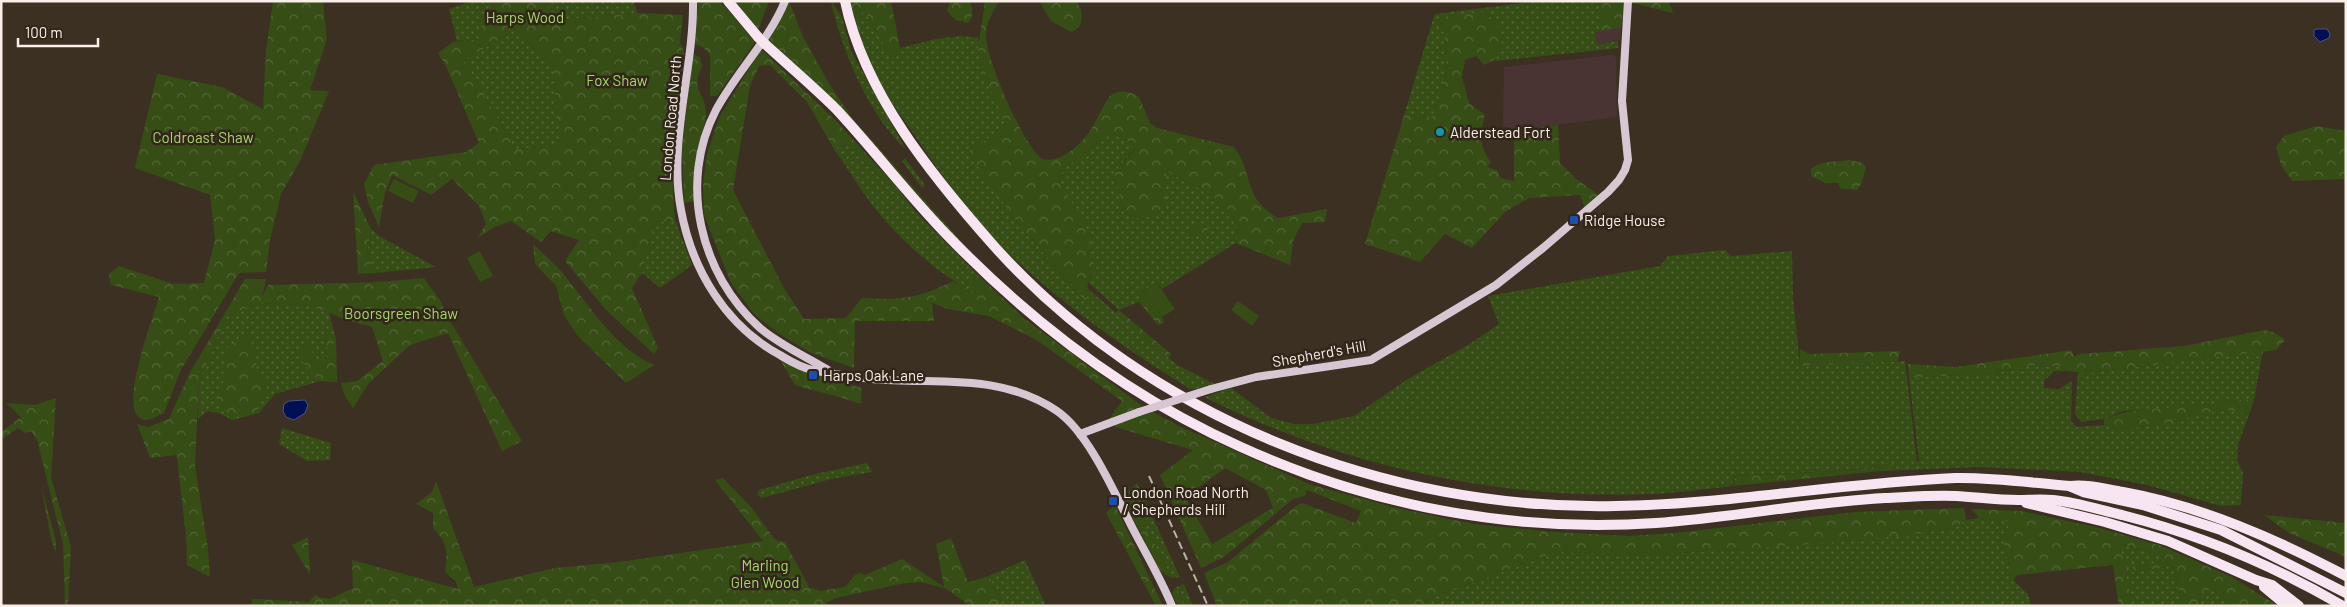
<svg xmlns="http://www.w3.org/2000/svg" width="2347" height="607" font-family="Barlow,sans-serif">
<defs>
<pattern id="grass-dots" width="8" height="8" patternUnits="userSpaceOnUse" patternTransform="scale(1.25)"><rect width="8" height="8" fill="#364d16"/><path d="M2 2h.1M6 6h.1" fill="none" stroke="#546738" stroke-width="1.8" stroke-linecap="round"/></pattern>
<pattern id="forest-crowns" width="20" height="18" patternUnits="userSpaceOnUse" patternTransform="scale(1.25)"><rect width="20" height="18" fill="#364d16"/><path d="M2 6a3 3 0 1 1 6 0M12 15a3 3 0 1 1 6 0" fill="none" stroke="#546738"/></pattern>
</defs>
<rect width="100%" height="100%" fill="#3c3023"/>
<g fill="#493433">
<path d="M1621,28L1620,40L1597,45L1595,31Z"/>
<path d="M1613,55L1616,58L1617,117L1514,130L1503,126L1504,67Z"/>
</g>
<g fill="url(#grass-dots)">
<path d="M472,1H491L493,11L508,23L481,39L457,41L449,9Z"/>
<path d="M546,1H634L637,13L551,21Z"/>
<path d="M831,1L842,17L851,51L906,150C868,113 842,52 831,1Z"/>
<path d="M1538,1H1599V31L1595,32L1597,45L1618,41V48L1496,61L1493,18L1483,12L1441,22C1452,62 1447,79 1432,117L1420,118L1405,112L1434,16L1436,14Z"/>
<path d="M858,10L867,15L891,57L900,48L936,39L961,36L978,38L982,68L1007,128L968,151L1015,219L1085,302L1087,288L1177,365L1215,384L1192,390C1125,349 1061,304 1004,249C969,214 940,174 913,133C895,107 868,71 861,40C859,31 859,20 858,10Z"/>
<path d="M515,30L552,64L562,146L515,149L464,60Z"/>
<path d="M852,118L972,254L968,253L849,119Z"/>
<path d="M1111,133L1135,145V148L1114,173L1123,210L1133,218L1152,216L1166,171C1191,185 1249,206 1236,243L1162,289L1157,283L1141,292L1139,302L1119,310L1088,282L1093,273L1058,181L1065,168Z"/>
<path d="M846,144L886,184L895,185L917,213L978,275L972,280L973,293C939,273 909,248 883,218C864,197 850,171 834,149Z"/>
<path d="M905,158L925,185L922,188L902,161Z"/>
<path d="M675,220L692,265L660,288L642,273L655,222Z"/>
<path d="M371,229L379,236L436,267L374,273L367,251Z"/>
<path d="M1725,250L1731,256L1792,251L1793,298L1800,365L1905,361L1917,462L1919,460L1909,378L1995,373L2032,365L2043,367L2064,366L2067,371H2053L2051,375L2044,380V388L2059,389L2072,381L2071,421L2077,427L2104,425L2117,430L2173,422L2199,414L2230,410L2249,414L2238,445L2237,460L2243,473L2241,505L2221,506L2147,485L2080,472L1980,467L1881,471L1892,465L1837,471L1734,476L1732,486C1705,489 1677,493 1650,494C1495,500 1342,466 1204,397L1231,388L1271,418L1294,424H1313L1354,416L1408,379L1468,345L1499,324L1488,296L1660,266L1668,256Z"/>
<path d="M259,303L310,305L329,313L336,339L337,382L324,380L275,394L259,413L232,420L219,413L208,411L198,419L199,381L227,316Z"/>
<path d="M2263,351L2254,400H2231L2206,406L2123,411L2104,419L2081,422L2075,414L2078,372L2087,373Z"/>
<path d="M282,428L331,443L330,460L307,461L279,444Z"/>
<path d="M867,463L872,472L831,479L762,498L757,495L759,490L811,475Z"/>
<path d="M1137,483L1180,577L1172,578L1128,492Z"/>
<path d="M1979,518L2013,522L2002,535L2013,580L2028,594L2031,606H1410L1556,552L1654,554L1733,550L1953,529L1966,520Z"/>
<path d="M2120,544L2163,556L2169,561L2125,568L2120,548Z"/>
<path d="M1025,560L1046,606H1003L989,576Z"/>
<path d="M2174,566L2182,606H2132L2126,573Z"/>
<path d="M1184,584L1193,606H1184L1176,587Z"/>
<path d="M2212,589L2234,606H2198L2203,591Z"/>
</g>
<g fill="url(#forest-crowns)" fill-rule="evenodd">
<path d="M273,1H323L327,39L310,90L329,91L300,161L281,194L270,240L266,272L239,273L181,370L164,413C157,416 149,422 142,419C117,410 154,316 159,297L111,285L109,274L119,266L173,284L204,283L215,240L210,195L135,168L157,74L222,87L263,109L266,50Z"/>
<path d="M491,1H546L551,21L637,13L683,15L680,42L684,52L675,140L673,194L675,220L655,222L642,273L632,288L658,348L654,354L606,310L565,261L579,240L551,231L541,242L511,221L495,227L477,238L486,224L479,206L452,179L431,195L392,175L385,193L379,227L368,202L364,184L374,165L466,152L479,143L446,66L438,53L453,42L481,39L482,20L507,23L493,10ZM515,30L552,64L561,146L515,149L464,60Z"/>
<path d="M697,1H720L755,42L717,96H710V55L704,48L695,44Z"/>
<path d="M735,1H769L758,30Z"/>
<path d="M789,1L803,37L830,85L852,118L849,119L769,40Z"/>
<path d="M850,1H891L900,48L891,57L867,15L859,10L861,41Z"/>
<path d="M950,1H970C973,10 974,16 968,23L955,20L947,11Z"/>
<path d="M985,1H1000C993,10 987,21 986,33C984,56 1023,145 1042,159C1060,164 1080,145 1090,131C1098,119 1102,106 1110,96C1119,89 1130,91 1139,97L1150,123L1157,128L1234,147C1255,175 1241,196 1278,218L1327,209L1325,222L1302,223L1293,241L1290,265L1236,243C1249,207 1192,185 1166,171V205L1152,216L1133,218L1123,210L1114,173L1135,149V145L1111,133L1065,168L1058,181L1080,214L1090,236L1093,273L1088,282L1086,303L1015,219L967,152L1006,127L982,68L978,48Z"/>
<path d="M1039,1H1076C1084,11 1085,27 1071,32L1051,21Z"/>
<path d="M1599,1H1625L1621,28L1599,31Z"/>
<path d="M1632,1H1669L1673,13L1632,3Z"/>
<path d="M1483,12L1498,22L1500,46L1496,59L1484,65L1476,56L1465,60L1462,77L1469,103L1485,115C1480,134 1478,145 1491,162L1487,167L1498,171L1500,178L1514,181V130L1558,125L1560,163L1576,179L1599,195L1585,208L1580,195L1529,198L1505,212L1472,248L1445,234L1420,262L1365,244L1405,112L1419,118L1432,117C1447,79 1452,62 1441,22L1452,15Z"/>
<path d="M761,49L838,123L895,185L886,184L846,144L834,149L807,102L770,65L759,66L750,86L733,190L785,290L804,319L846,318L862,298C902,300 917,299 953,281L973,293L972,280L978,275L1025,319L1142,406L1109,419L1122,401L1035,339L989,316L948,309L932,303L934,321H855L854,368L809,352L778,333L754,314L731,283L704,215L703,185L707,153L720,116Z"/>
<path d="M693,54L700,57L702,67C689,92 707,93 706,114C705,124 702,134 699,144C695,163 693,181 694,201L684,203L682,149Z"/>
<path d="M2316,126L2346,131V179L2292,181L2281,165L2276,147L2284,136Z"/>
<path d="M1850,160L1863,163L1866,168L1861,184L1857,190L1841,189L1838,183H1825L1811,176V169C1822,160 1837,162 1850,160Z"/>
<path d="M353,192L371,229L367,251L374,273L358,274Z"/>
<path d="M1202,223L1208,228L1206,235L1189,237L1188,234L1191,228Z"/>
<path d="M533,244C542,253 553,262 561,271C588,303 614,348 654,365L626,383L577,335L564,315L556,286L535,264Z"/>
<path d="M424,278L441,302L447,316L522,441L502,451L448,333L410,345L369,383L353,408L344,394L341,383L357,381L383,361L372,327L344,319L310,305L259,303L227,316L199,381L195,466L208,548L210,577L187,565C187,528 180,492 177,455L150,458L137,424L148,427L169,419L189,374L245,279H266L262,297L268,285L378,282Z"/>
<path d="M1143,291L1162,317L1164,323L1158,325L1139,302L1141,292Z"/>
<path d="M1119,310L1171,354L1169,358L1115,313Z"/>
<path d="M330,329L337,382L319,381L298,357L307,344L318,361L329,356L324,331Z"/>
<path d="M2265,330L2275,333L2285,340L2276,350L2087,373L2067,371L2064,366L2043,367L2032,365L1995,373L1909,378L1908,364L1955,367L2071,350L2074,356L2080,354L2184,346Z"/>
<path d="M251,336L257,369L267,388L255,414L234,417L216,403L223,382L225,349L243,337Z"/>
<path d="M1800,349L1809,354L1900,351L1898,361L1800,366Z"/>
<path d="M779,358L810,373L862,388L861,404C839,396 817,392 795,385Z"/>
<path d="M56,398L51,477L71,547L68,605L65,604L63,544L37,440L31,431L25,433L18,428L1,440V432L21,417L6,403L35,405Z"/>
<path d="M2231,400H2254L2249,414L2230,410L2199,414L2173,422L2117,431L2104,425V419C2144,403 2189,411 2231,400Z"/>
<path d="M1153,412L1179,426L1309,484L1397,508L1474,524L1555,532L1628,536L1675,533L1855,512L1964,508L1966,520L1953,529L1863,540L1733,550L1654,554L1556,552L1410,606H1217L1204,573L1228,562L1296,506L1302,503L1356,523L1361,511L1307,490L1305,496L1293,499L1224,557L1201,568L1160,475L1193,450L1115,427L1114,423ZM1225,468L1266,490L1273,508L1212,544L1185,497Z"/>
<path d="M1894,465L1881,471L1733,486L1735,476L1837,471Z"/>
<path d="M723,478L752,508L775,540L785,542L809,587L820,591L845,587L855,575L860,573L865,575L902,559L944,587L936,544L951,538L968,582L989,576L1003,606H970L945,588L920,582L900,584L836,598L826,603L827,606H251L252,599L308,602L316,595L318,597L330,599L353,588L352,560L458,589L456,582L445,572C448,551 448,544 433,528V513L416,504L432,492L436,481L474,587L555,568L619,562L763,541L715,480Z"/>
<path d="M41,485L56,541V553L51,539Z"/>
<path d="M1128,492L1172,578L1161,572L1122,497Z"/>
<path d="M1115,505L1163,606H1156L1106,513Z"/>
<path d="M1971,509L2021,511L2100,528L2162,546L2232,577L2278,606H2234L2212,589L2203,591L2198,606H2182L2174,566L2126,573L2132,606H2119L2113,565L2017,575L2013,581L2002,535L2013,522L1979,518ZM2121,544L2163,556L2168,561L2126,568L2120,548Z"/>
<path d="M2264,515L2346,523V557L2289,533Z"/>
<path d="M308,537L310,575L292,545Z"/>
<path d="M1176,587L1184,606H1178L1172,593Z"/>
</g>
<g fill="#364d16">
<path d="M394,179L419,191L413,203L388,191Z"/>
<path d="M480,251L493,276L480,282L467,258Z"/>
<path d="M1157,283L1175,309L1162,317L1143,291Z"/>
<path d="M1238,301L1259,316L1252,326L1231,310Z"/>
</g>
<g fill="#021053" stroke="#4c5380">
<path d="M2317,29H2327L2330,34L2329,38L2320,42L2314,36V30Z"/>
<path d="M305,400L308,405L305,413L294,420L286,417L283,411L284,404L289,401Z"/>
</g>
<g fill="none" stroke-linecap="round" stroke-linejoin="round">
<g stroke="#d7c7d3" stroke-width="8">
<path d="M693,1C694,70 668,141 681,210C692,270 726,326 780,355C790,361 801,368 813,370C830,374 855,377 872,379C936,385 1000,372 1057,411C1089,433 1115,494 1133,529C1146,554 1161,579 1172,606"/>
<path d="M785,1C770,39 735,74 716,110C678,183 700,274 760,328C780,345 805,356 828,370"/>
<path d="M1211,389L1256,377L1371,360L1496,285L1543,248L1608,192L1619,180L1625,170L1628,160L1622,101L1628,1"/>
<path d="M1080,434L1139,412"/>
</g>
<g stroke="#f8e5f2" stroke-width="10">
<path d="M728,1L758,37"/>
<path d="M845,1C864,93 933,177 994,246C1148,418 1386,511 1616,506C1729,504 1841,483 1955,478C1993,477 2032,483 2070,486C2088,484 2105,489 2123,492C2201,506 2276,539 2346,576"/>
<path d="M765,44C789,66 814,87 837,110C875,151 909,196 948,236C1033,324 1129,397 1241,447C1371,506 1514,533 1656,523C1732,518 1808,502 1885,498C1908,497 1932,495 1956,496C1976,497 1997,500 2018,500C2029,500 2041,499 2053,500C2076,502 2100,510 2122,515C2201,535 2273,565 2343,606"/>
<path d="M2071,487L2083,492L2143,505L2221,530L2346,593"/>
<path d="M2026,503L2105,522L2168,541L2256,580L2272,585L2299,606"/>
<path d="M2264,587L2287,606"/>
</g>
<path stroke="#bbb2a8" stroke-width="2" stroke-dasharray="8 4" stroke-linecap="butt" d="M1149,476L1208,606"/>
<path stroke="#d7c7d3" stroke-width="8" d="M1139,412L1211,389"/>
<path stroke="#f8e5f2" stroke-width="10" d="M758,37L765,44"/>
</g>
<circle fill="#0f9aa8" stroke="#32261a" stroke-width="2" cx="1440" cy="132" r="5"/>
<g fill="#1a4fb4" stroke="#32261a" stroke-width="2">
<rect x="1569" y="215" width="10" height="10" rx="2.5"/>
<rect x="808" y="370" width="10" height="10" rx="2.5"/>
<rect x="1108" y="496" width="10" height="10" rx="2.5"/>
</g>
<g text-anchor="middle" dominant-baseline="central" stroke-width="5" stroke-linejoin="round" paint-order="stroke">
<g font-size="15" fill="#a6d869" stroke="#32261a">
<text x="525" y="17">Harps Wood</text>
<text x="617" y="80">Fox Shaw</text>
<text x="203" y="137">Coldroast Shaw</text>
<text x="401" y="313">Boorsgreen Shaw</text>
<text x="765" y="565">Marling<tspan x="765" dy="17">Glen Wood</tspan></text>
</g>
<g font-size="15" fill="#f8f0e8" stroke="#32261a">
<text transform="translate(670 118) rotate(-85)">London Road North</text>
<text transform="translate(1319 353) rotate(-10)">Shepherd's Hill</text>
</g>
<g font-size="15" fill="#f8f0e8" stroke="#32261a" text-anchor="start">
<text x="1450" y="132">Alderstead Fort</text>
<text x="1584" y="220">Ridge House</text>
<text x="823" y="375">Harps Oak Lane</text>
<text x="1123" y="492">London Road North<tspan x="1123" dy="17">/ Shepherds Hill</tspan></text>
</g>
</g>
<rect width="2347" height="607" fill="none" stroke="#f8f0e8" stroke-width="5"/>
<path d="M18 38v8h80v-8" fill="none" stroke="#f8f0e8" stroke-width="2.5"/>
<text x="25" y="38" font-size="15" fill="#f8f0e8" stroke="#32261a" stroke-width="4" paint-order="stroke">100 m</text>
</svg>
